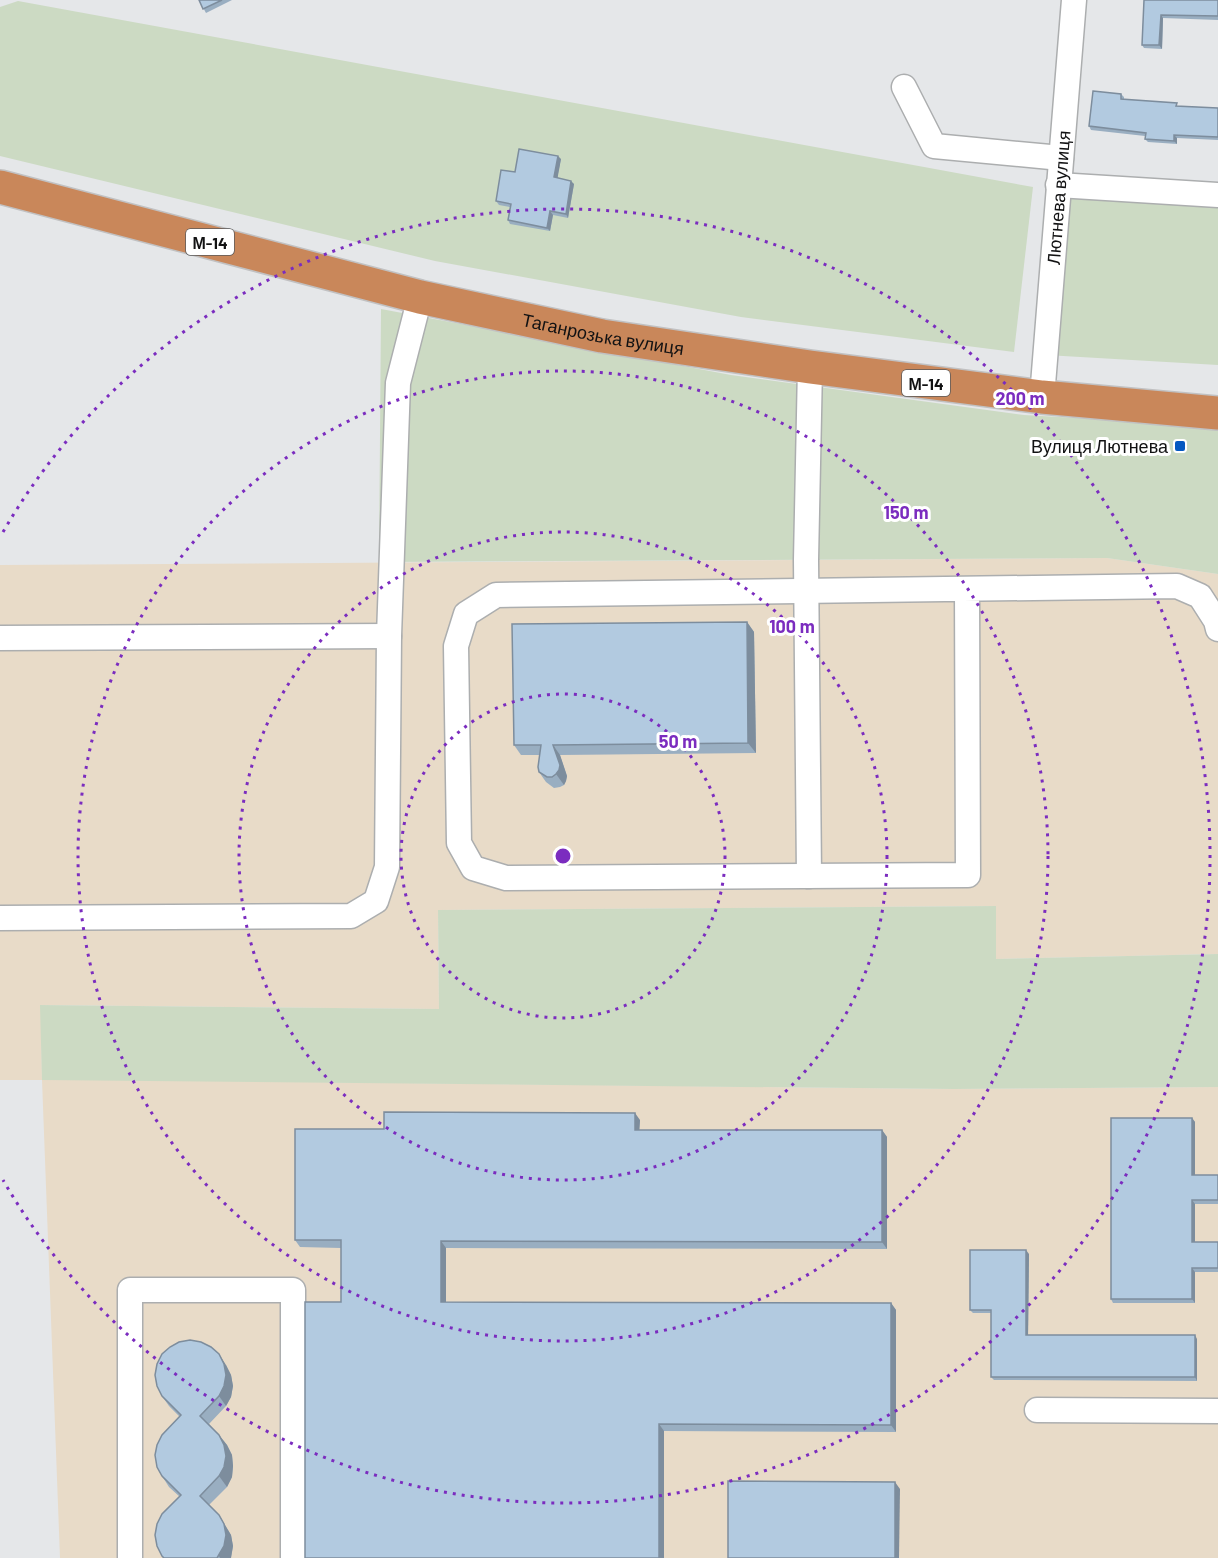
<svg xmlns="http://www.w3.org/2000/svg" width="1218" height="1558" font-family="Barlow,sans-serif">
<rect width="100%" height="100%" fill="#e5e7e9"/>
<path fill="#e8dbc8" d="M1107,558L1218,574V954L996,959L995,906L438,910L439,1009L41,1005L42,1079L954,1089L1218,1087V1558H60L42,1080H0V565Z"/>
<g fill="#ccdac3">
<path d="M18,1L1033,187L1014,352L741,317L435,261L0,156V7Z"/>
<path d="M1063,190L1218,200V365L1046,355Z"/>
<path d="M381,309L731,375L1024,415L1218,426V574L1107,558L379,562Z"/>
<path d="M996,906V959L1218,954V1087L954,1089L42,1080L40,1005L439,1009L438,910Z"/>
</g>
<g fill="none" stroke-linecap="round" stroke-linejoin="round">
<defs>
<g id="minor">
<path d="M904,87L934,146L1061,158"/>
<path d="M1058,185L1218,195"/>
<path id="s1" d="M1042,397L1074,0"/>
<path d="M967,589L968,875L506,878L473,868L459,843L456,646L466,614L496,595L1177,586L1200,596L1216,621L1218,629"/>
<path d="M0,638L389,636"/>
<path d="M809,876L806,560L810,367"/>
<path d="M0,918L351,916L376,901L387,867L389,636L398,383L420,297"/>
<path d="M1037,1410L1218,1411"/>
<path d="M130,1558V1290H293V1558"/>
</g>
<g id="highway">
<path id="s2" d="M0,187L420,297L602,336L810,367L1042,397L1218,413"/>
</g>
</defs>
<use href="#minor" stroke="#acaeaf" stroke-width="27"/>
<use href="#highway" stroke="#c1c1c2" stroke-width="36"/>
<use href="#minor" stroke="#fff" stroke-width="24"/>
<use href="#highway" stroke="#c9875a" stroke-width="33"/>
</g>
<g fill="#99aec1">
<path d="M199,0H232L206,13Z"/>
<path d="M1144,0H1218V20L1163,18L1162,49L1144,48L1142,45Z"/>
<path d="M1121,94L1124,97V99L1179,106L1218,108V140L1177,138V144L1148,142L1145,139V136L1091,130L1089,126Z"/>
<path d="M561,159L557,178L574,184L568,218L553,215L550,231L510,224L508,220L510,207L499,205L496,201L515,172Z"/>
<path d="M747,622L754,632L756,753L560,755L567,776L566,781L564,785L560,787L554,788L546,782L539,772V755H521L514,745Z"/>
<path d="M1192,1118L1195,1122V1175H1218V1204H1195V1242H1218V1272H1195V1303H1113L1111,1299Z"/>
<path d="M640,1120L639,1130H882L887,1137V1249L446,1248V1302L891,1303L896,1310V1432L664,1431V1558H305L341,1302V1248L300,1247L295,1240L384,1129Z"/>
<path d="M1029,1254L1028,1335L1197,1339V1381L994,1380L991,1377V1313H973L970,1310Z"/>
<path d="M226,1365L231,1375L233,1386L231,1397L226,1406L209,1424L219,1435L227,1445L232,1455L233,1466L232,1477L227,1487L209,1505L219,1515L231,1535L233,1546L231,1557V1558H163L162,1556L180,1497L169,1487L162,1476L180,1417L169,1406L162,1396Z"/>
</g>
<g fill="#7d8d9d">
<path d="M1161,15L1163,18L1162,49L1159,45Z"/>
<path d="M1174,135L1177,138V144L1174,141Z"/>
<path d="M558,156L561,159L557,181L554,177Z"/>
<path d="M571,181L574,184L568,218L566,214Z"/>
<path d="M550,211L553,215L550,231L547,228Z"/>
<path d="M747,622L754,632L756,753L748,743Z"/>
<path d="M553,745L560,755L567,776L566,781L564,785L556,774Z"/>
<path d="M635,1113L640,1120L639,1137L635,1130Z"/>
<path d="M1192,1118L1195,1122V1178L1192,1175Z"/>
<path d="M882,1130L887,1137V1249L882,1242Z"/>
<path d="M1192,1200L1195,1204V1246L1192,1242Z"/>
<path d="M441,1241L446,1248V1309L441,1302Z"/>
<path d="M1026,1250L1029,1254L1028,1339L1026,1335Z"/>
<path d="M1192,1268L1195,1272V1303L1192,1299Z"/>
<path d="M891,1303L896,1310V1432L891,1425Z"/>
<path d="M1195,1335L1197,1339V1381L1195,1377Z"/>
<path d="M219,1354L226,1365L231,1375L233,1386L231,1397L226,1406L219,1396Z"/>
<path d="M659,1424L664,1431V1558H659Z"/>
<path d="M219,1435L227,1445L232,1455L233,1466L232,1477L227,1487L219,1476Z"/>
<path d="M895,1482L900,1489L899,1558H895Z"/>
<path d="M219,1515L231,1535L233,1546L231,1558H220L219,1556Z"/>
</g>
<g fill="#b2cae0" stroke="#7d8d9d" stroke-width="1.5">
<path d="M199,0H222L203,9Z"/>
<path d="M1144,0H1218V16L1161,15L1159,45H1142Z"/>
<path d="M1093,91L1121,94V99L1177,103L1176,106L1218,108V137L1174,135V141L1145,139L1146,133L1089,126Z"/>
<path d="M519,149L558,156L554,177L571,181L566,214L550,211L547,228L508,220L511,204L496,201L501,170L515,172Z"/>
<path d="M747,622L748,743L553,745L560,765L559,770L556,774L552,777H547L539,772L538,767L541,745H514L512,624Z"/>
<path d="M384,1112L635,1113V1130H882V1242L441,1241V1302L891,1303V1425L659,1424V1558H305V1302H341V1240H295V1129H384Z"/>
<path d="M1111,1118H1192V1175H1218V1200H1192V1242H1218V1268H1192V1299H1111Z"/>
<path d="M970,1250H1026V1335H1195V1377H991V1310H970Z"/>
<path d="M190,1340L201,1342L211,1347L219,1354L224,1364L226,1375L224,1386L219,1396L200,1416L219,1435L224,1445L226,1456L224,1467L219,1476L200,1496L219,1515L224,1524L226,1535L224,1546L217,1558H164L162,1556L157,1546L155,1535L157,1524L162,1514L181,1495L162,1476L157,1467L155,1455L157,1445L162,1435L181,1415L162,1396L157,1386L155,1375L157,1364L162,1354L170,1347L179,1342Z"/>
<path d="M728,1481L895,1482V1558H728Z"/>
</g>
<g fill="none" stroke="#7b2cbf" stroke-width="3" stroke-dasharray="3 6">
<circle cx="563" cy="856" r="162"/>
<circle cx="563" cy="856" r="324"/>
<circle cx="563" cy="856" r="485"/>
<path d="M3 532A647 647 0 1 1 3 1180"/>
</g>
<rect fill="#0458c1" stroke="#fff" stroke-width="2" x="1174" y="440" width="12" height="12" rx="3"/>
<g text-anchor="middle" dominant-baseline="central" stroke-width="6" stroke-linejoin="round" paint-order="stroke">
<g fill="#fff" stroke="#59595a" stroke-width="1.5">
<rect x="186" y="229" width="48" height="26" rx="4.5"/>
<rect x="902" y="370" width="48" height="26" rx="4.5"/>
</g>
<g font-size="16" font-weight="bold" fill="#121213">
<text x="210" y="242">М-14</text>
<text x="926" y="383">М-14</text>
</g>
<g font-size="18" fill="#121213" stroke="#fff">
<text stroke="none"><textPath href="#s1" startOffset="200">Лютнева вулиця</textPath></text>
<text stroke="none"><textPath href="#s2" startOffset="621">Таганрозька вулиця</textPath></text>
</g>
<g font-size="18" fill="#121213" stroke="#fff" text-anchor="end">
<text x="1168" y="446">Вулиця Лютнева</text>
</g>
</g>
<circle cx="563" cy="856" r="9" fill="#7b2cbf" stroke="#fff" stroke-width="3"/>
<g font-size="18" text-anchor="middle" font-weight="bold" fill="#7b2cbf" stroke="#fff" stroke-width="6" stroke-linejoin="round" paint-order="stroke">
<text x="1020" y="405">200 m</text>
<text x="906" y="519">150 m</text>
<text x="792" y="633">100 m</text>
<text x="678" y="748">50 m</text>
</g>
</svg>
